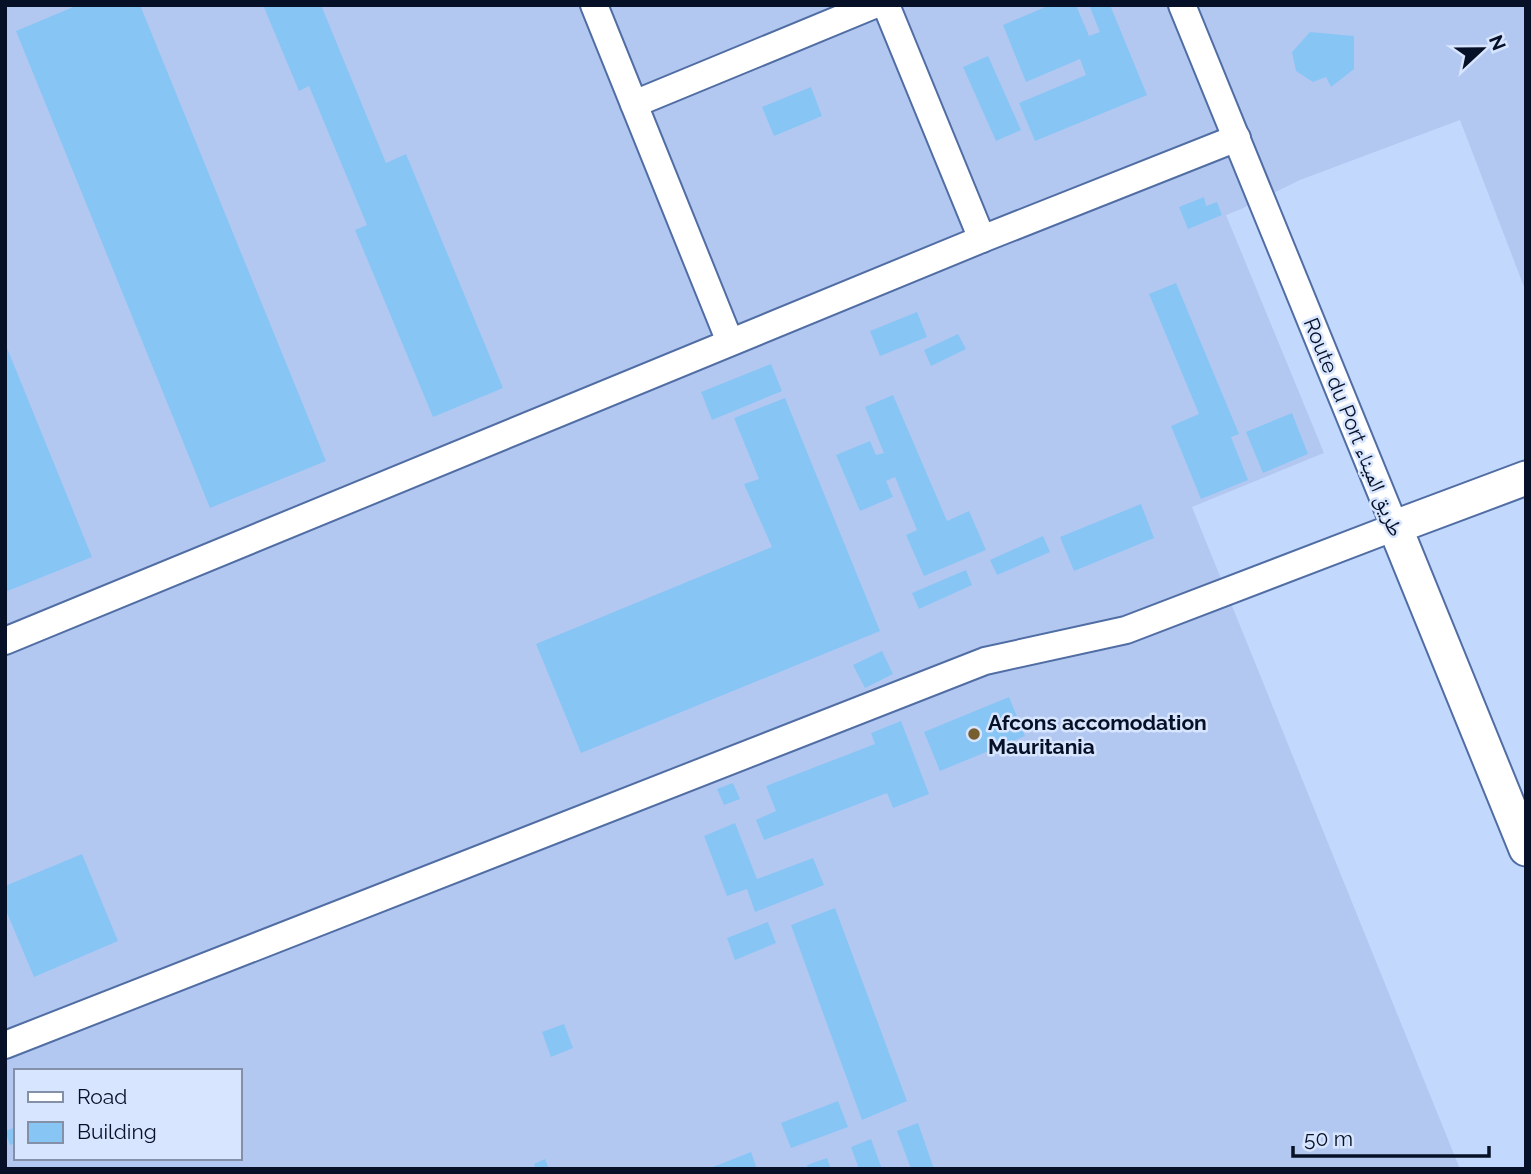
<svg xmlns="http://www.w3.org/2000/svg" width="1531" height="1174" font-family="Raleway,'Noto Naskh Arabic',sans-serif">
<rect width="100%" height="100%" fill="#c3d8fd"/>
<path fill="#b3c8f1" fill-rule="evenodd" d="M5,5H1526V292L1460,120L1300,180L1241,209L1226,215L1324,453L1192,507L1460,1169H5ZM16,1071H240V1158H16Z"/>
<g fill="#87c5f5">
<path d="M78,5H140L326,461L210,508L16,31Z"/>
<path d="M263,5H321L386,163L406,154L503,388L433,417L355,230L367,225L309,86L299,91Z"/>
<path d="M1050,5H1076L1089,36L1100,32L1089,5H1110L1147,95L1035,141L1019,103L1086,75L1080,59L1026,82L1003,25Z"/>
<path d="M1310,32L1354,36V69L1331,87L1326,77L1313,82L1296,71L1292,52Z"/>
<path d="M988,56L1021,130L996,141L963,67Z"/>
<path d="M811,87L822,116L774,136L762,107Z"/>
<path d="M1204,197L1206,206L1217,202L1222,215L1188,229L1179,207Z"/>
<path d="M1176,283L1239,434L1231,437L1248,480L1201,499L1171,426L1199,414L1149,294Z"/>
<path d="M917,312L927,337L880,356L870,331Z"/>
<path d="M958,334L966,349L931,366L924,350Z"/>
<path d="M5,343L92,557L5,592Z"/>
<path d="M771,364L782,391L712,420L701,392Z"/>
<path d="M893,395L947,521L969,511L986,550L924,576L906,535L917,530L895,477L886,481L893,497L860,511L836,455L870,441L876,455L884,453L865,407Z"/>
<path d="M785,398L880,631L581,753L536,644L772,547L744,484L759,479L734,418Z"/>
<path d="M1292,413L1308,454L1263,473L1246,432Z"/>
<path d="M1141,504L1154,538L1074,571L1060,537Z"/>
<path d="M1043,536L1050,552L997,575L990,560Z"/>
<path d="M966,570L972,585L919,609L912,593Z"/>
<path d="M882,651L893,674L865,688L853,665Z"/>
<path d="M1009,697L1025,736L940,771L924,732Z"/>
<path d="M901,721L929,794L893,808L887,793L764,840L756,820L776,811L766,786L875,744L871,733Z"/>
<path d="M733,783L740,799L724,805L717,789Z"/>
<path d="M735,823L757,879L813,858L824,885L755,912L747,889L727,896L704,836Z"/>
<path d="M82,854L118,941L34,977L5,908V886Z"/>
<path d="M835,908L907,1101L862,1120L791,925Z"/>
<path d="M768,922L776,943L735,960L727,938Z"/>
<path d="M564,1024L573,1048L551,1057L542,1032Z"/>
<path d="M838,1101L848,1127L791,1148L781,1123Z"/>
<path d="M918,1123L934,1169H911L897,1131Z"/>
<path d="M16,1127V1143L10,1145L5,1131Z"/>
<path d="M871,1139L882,1169H859L851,1147Z"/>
<path d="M751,1152L757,1169H708Z"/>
<path d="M827,1158L831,1169H808L807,1165Z"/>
<path d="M545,1159L549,1169H536L534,1164Z"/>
</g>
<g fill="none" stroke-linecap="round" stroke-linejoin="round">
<defs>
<g id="minor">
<path d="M594,5L730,342"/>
<path d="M886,5L982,239"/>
<path d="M634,104L874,5"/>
<path d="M5,641L982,239L1237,138"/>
<path d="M5,1045L985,661L1126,630L1395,527L1182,5"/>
</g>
<path id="major" d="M1526,478L1395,527L1526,849"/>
</defs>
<use href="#minor" stroke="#506da4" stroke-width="30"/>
<use href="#major" stroke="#506da4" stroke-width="37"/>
<use href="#minor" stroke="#fff" stroke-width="26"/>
<use href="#major" stroke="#fff" stroke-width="33"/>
</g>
<circle fill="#765e2f" stroke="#d7e5fe" stroke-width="2.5" cx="974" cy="734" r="7"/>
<g text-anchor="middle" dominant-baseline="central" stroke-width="5" stroke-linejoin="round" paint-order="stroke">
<g font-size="21" fill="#061026" stroke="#d7e5fe">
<text transform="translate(1354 427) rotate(68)">Route du Port طريق الميناء</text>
</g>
<g font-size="21" font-weight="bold" fill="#061026" stroke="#d7e5fe" text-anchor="start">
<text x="988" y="722">Afcons accomodation<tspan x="988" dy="24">Mauritania</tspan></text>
</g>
</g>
<rect width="1531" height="1174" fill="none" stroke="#061026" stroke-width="14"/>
<rect x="14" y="1069" width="228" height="91" fill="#d7e5fe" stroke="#8390a8" stroke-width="2"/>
<rect x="28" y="1092" width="35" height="10" fill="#ffffff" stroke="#8390a8" stroke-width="2"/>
<text x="77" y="1104" font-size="21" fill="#061026">Road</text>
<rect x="28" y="1122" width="35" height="21" fill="#87c5f5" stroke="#8390a8" stroke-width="2"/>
<text x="77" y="1139" font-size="21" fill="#061026">Building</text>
<g transform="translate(1482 49) rotate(68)" stroke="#d7e5fe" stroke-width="5" paint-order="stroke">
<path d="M0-5L12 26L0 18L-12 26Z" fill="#061026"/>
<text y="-10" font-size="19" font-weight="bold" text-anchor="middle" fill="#061026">N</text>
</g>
<path d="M1293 1146v10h196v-10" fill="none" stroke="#061026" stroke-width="3.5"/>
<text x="1304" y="1146" font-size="21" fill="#061026" stroke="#d7e5fe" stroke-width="5" paint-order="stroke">50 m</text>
</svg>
